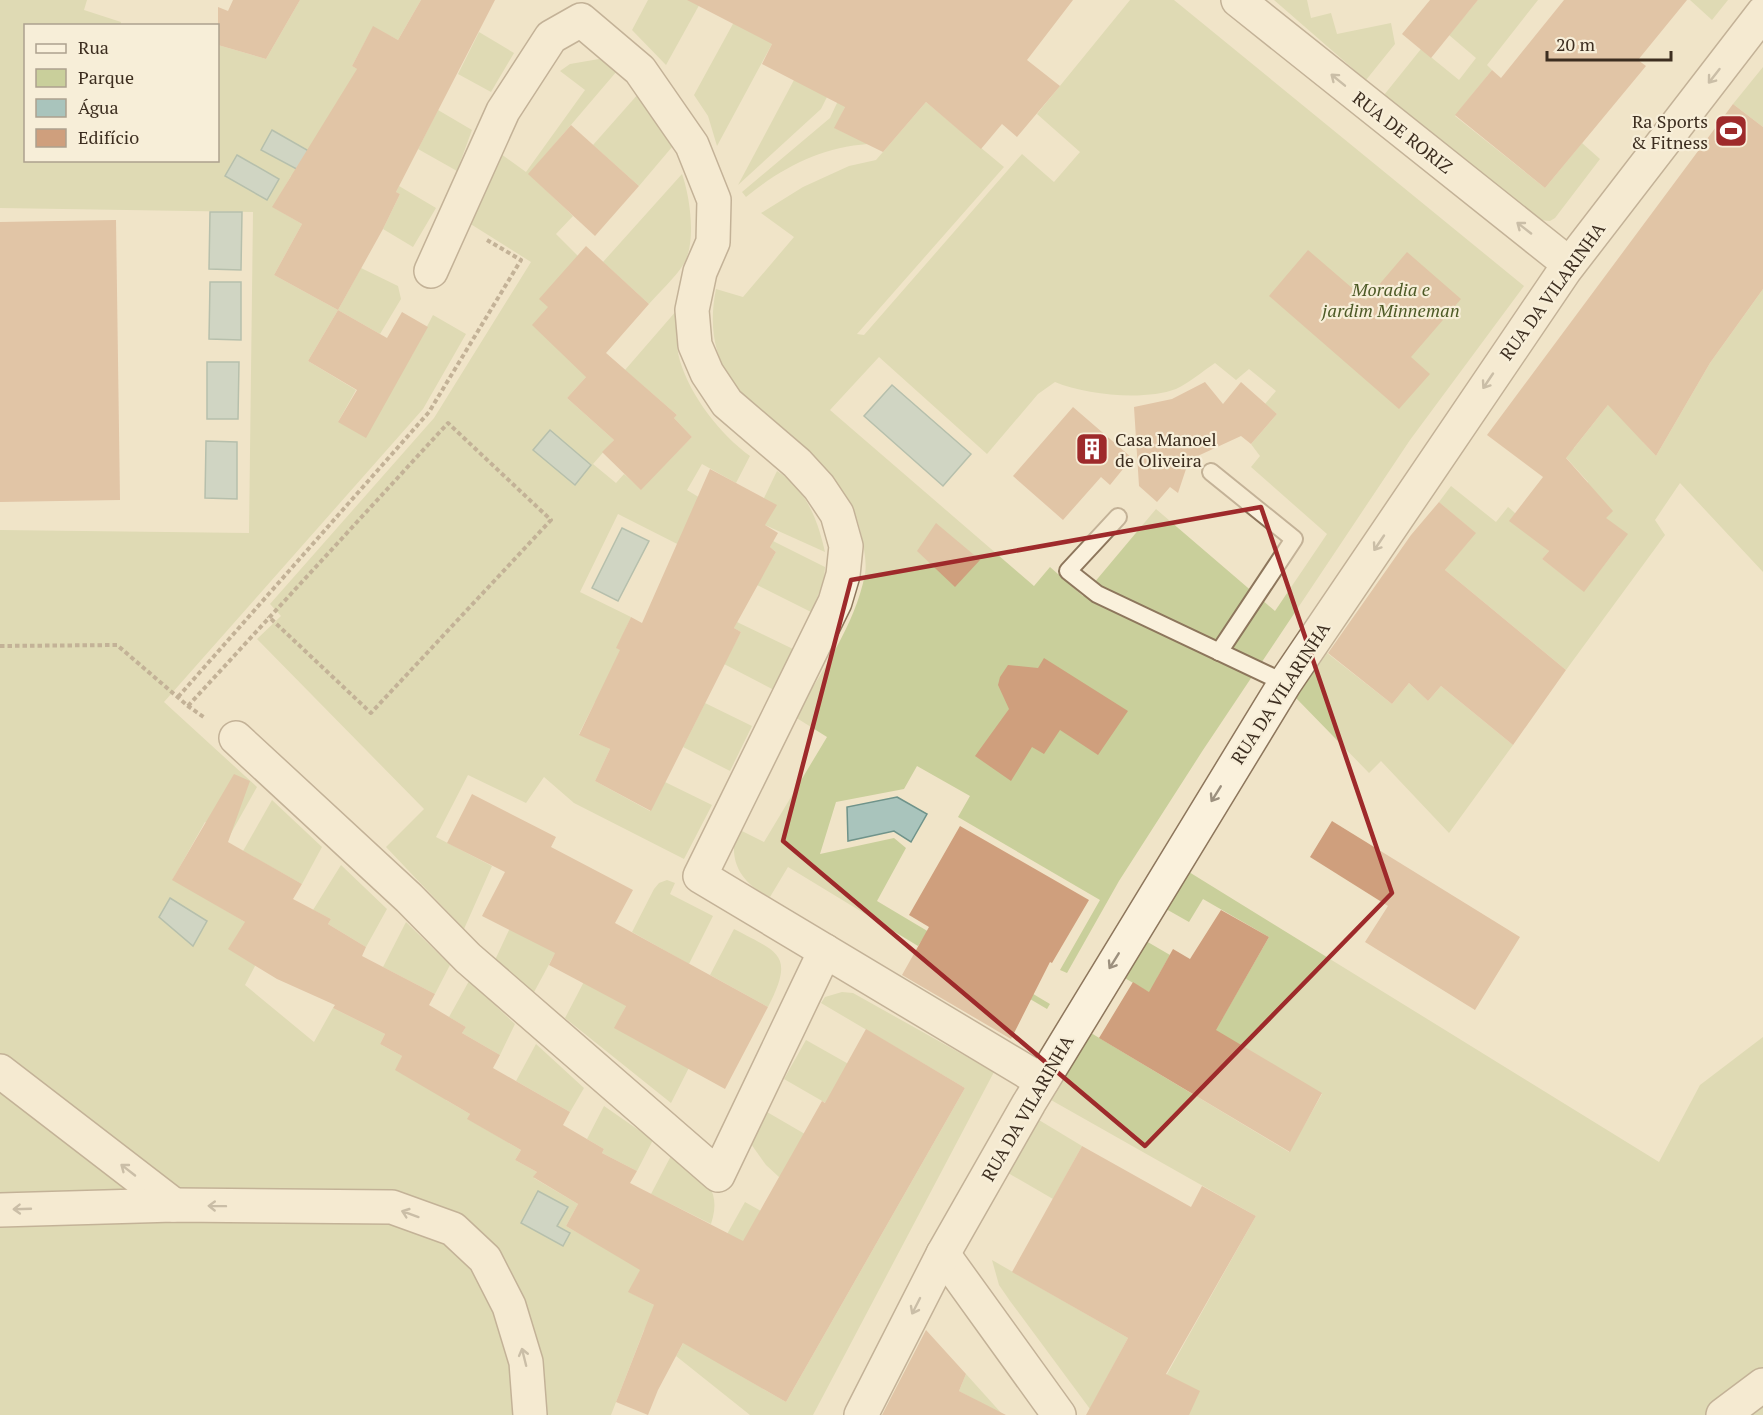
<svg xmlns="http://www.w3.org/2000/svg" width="1763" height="1415" font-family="'PT Serif',serif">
<rect width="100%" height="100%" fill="#f0e4c8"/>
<g fill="#c9cf9b" fill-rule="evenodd">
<path d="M0,0H87L84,10L121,22L120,26H26V160H218V45L266,59L300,0H421L398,40L373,27L352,66L379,81L319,192L291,176L273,207L302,224L274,275L338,310L361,268L398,286L401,299L380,334L338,310L308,361L356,390L338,422L412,355L433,315L466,334L423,409L164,702L257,787L230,835L205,822L173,879L245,922L255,966L245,985L314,1042L333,1008L385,1034L380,1044L402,1056L399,1063L450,1092L446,1100L470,1114L468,1119L521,1150L515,1160L537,1172L534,1178L578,1204L566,1226L597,1244L646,1259L629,1292L665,1311L644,1330L611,1415H0V530L249,533L253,212L0,208Z"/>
<path d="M648,0H702L666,65L632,30Z"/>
<path d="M746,0L786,18L717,146L708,116L694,95Z"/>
<path d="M1130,0H1174L1524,286L1410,440L1203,750L1119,881L1067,973L1060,970L1100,900L958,817L970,796L917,766L904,789L836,802L820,854L894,838L906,848L877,901L1050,1004L1047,1009L924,937L918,946L788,867L770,897C742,884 726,860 738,829L764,842L827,737L795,717C821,672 855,626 865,574C867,564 864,549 862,538C841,428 689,423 716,289L743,297L794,237L761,213L803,187L849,166L876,160L926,102L1004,167L857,334L864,335L1022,154L1054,182L1080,152L1037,114ZM879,357L987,454L1038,394L1055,382C1086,395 1144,401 1176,389C1189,383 1203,371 1215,363L1236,380L1249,369L1276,391L1265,404L1277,414L1251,444L1260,456L1251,467L1327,534L1275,611L1156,509L1083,596L1050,567L1034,586L830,410Z"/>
<path d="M1274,0H1307L1311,18L1331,13L1337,34L1391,23L1395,44L1366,80Z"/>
<path d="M1478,0H1538L1487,65L1492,70L1455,116L1545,188L1582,143L1600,159L1555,218L1550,221L1539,220L1384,95L1421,49L1459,80L1476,58L1449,35Z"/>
<path d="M1690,0H1728L1712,20Z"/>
<path d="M479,32L514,53L491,92L458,74Z"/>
<path d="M599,59L610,63L617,71L529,174L573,216L556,234L578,256L579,337L586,377L567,398L614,440L593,464L616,483L624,474L641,489L692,437L674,418L677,415L625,370L677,310C677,326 675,345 680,361C691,397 720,434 750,456L736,483L702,464L687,490L720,510L699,555L618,514L580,592L631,617L617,648L650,664L624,717L595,702L579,734L610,749L595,781L650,811L665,782L712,805L684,859L574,803L544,777L526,803L468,775L436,837L492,866L464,929L386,847L424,809L257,639L281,616L270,604L434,418L531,262L469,223L501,154L526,172L585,90L560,71L570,64Z"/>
<path d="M802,65L835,81L821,109L738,185Z"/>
<path d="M1763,67V127L1733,104Z"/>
<path d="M844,88L852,92L835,128L868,144C822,147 781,168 746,197L742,192L830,118Z"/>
<path d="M639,93L672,147L639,186L593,145Z"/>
<path d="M438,110L472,130L457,171L418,149Z"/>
<path d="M682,174C690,196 697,244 683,265C674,279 660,291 649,304L603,262Z"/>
<path d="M399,186L436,208L413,247L383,229L400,194L396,192Z"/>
<path d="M1763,289V572L1680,483L1655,520L1665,535L1566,670L1445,570L1475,533L1439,502L1451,486L1496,522L1508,507C1524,519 1532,538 1549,551L1542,559L1584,591L1619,546L1586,520L1578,496L1588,482L1561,452L1574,448L1608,405L1695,352L1643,442L1656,456L1710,363Z"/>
<path d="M777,471C806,488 818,521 825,552L765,525L764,498Z"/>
<path d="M773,541L825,567L824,581L811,612L757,585L776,552L770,547Z"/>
<path d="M737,622L793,649L774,690L724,664L741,632L734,628Z"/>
<path d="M1327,653L1392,704L1409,683L1428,701L1441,686L1513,745L1449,833L1381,761L1369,773L1296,698Z"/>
<path d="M705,703L752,726L730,771L683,747Z"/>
<path d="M272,800L322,847L302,884L243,851Z"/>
<path d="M341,865L387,909L366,947L328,924L331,919L313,910Z"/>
<path d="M1189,872L1659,1162L1700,1085L1763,1037V1415H1144L1256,1216L1051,1100L1091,1033L1289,1152L1322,1094L1123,977L1146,941L1170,955L1157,978L1223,1017L1269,937L1203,899L1189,922L1166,909Z"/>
<path d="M667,880L675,883L670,894L713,916L689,964L632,932L654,889L659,883Z"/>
<path d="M406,922L450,965L435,994L383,967Z"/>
<path d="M572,922L533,994L495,960L509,930Z"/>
<path d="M734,929C779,953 795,954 768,1007L710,975Z"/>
<path d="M588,974L630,998L615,1028L703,1040L671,1103L565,1018Z"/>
<path d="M469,981L515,1024L500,1055L462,1033L466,1027L449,1017Z"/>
<path d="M842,992L853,993L994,1072L813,1415H750L676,1356L716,1284L765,1312L732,1371L786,1402L965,1088L821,1003L825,997Z"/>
<path d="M806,1040L891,1088L869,1128L784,1079Z"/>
<path d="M536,1044L584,1088L570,1112L516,1081Z"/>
<path d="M604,1106L653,1140L637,1171L602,1153L604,1149L587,1139Z"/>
<path d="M767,1112L853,1162L779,1177L766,1165L751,1144Z"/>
<path d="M1039,1120L1082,1146L1053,1199L1008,1173Z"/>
<path d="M673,1152C699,1175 724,1186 711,1224L651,1194Z"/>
<path d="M745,1202L809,1238L722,1243Z"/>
<path d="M992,1260L1128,1338L1090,1409L1010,1301L999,1285Z"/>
<path d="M966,1374L1003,1415L959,1391Z"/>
</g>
<g fill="#a9c4bc" stroke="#6f938a" stroke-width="1.5">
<path d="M272,130L314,154L304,173L261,150Z"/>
<path d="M237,155L279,179L267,200L225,176Z"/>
<path d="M210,212H242L241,270L209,269Z"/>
<path d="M210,282H241V340L209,339Z"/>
<path d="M207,362H239L238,419H207Z"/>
<path d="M892,385L971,454L943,486L864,416Z"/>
<path d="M550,430L591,465L575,485L533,450Z"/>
<path d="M206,441L237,442V499L205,498Z"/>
<path d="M622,528L649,541L618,601L592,588Z"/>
<path d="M897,797L927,814L911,842L894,831L848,841L847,807Z"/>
<path d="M170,898L207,921L193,946L159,917Z"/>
<path d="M538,1191L568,1207L557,1226L570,1233L563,1246L521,1223Z"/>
</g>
<g fill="#cf9f7d">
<path d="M233,0H300L266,59L218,45V7L228,11Z"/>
<path d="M421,0H495L396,192L400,194L383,229L338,310L274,275L302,224L272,207L357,69L352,66L373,26L398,40Z"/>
<path d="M687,0H1073L1027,60L1060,86L1017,137L1002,124L981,149L926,102L883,152L834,128L845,107L762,64L772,44Z"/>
<path d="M1430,0H1478L1431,58L1402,34Z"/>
<path d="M1564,0H1687L1638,60L1646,66L1545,188L1455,115L1492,70L1501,78Z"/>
<path d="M1733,104L1763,127V289L1710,363L1656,456L1608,405L1566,458L1613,511L1606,518L1628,534L1584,592L1542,559L1549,551L1509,521L1543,477L1487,435Z"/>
<path d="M571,125L639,186L595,236L528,174Z"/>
<path d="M116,220L120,500L0,502V222Z"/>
<path d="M586,246L649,304L606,353L677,415L674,418L692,437L641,490L602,452L614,440L567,398L586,377L532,325L548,307L539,299Z"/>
<path d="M1308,250L1366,300L1407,252L1461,299L1411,357L1430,374L1399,409L1269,296Z"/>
<path d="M338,310L387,338L402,312L428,327L366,438L338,422L357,390L308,361Z"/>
<path d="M1205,382L1223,404L1241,382L1277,414L1251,444L1241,436L1189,460L1178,493L1170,487L1157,502L1139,486L1134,407L1172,399Z"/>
<path d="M1073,407L1132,458L1110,485L1101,477L1063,520L1013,476Z"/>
<path d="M710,469L777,505L765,525L778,533L770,547L776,552L734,628L741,632L651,811L595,781L610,749L579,735L620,650L616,648L631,617L642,623Z"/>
<path d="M1439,502L1476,533L1445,570L1566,670L1513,745L1441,686L1428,701L1409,683L1392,704L1328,653L1411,535Z"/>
<path d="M936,523L980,560L955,587L917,551Z"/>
<path d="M1044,658L1128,711L1098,755L1060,730L1044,754L1032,747L1011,781L975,756L1009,709L998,685L1000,677L1008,665L1038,668Z"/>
<path d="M234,774L250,781L228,842L302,884L293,899L331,919L328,924L366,947L362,956L435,994L429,1005L466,1027L462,1033L500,1055L493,1068L570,1112L563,1125L604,1149L602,1153L637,1171L630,1183L743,1241L822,1101L825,1103L866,1029L965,1088L786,1402L683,1343L658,1390L648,1415L616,1402L654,1305L628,1292L640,1270L566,1226L578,1204L533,1177L537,1172L515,1160L521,1150L467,1119L470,1114L395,1070L402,1056L380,1044L385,1034L333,1008L335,1005L277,979L228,949L245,922L172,880Z"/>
<path d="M472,794L556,837L551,847L633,890L615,923L768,1007L725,1089L614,1028L626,1006L549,965L555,953L482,916L505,872L447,843Z"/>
<path d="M1332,821L1520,937L1475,1010L1365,942L1388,906L1310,857Z"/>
<path d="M960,826L1089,900L1052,963L1050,962L1011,1039L902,975L929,927L909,915Z"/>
<path d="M1221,910L1269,937L1216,1030L1322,1093L1290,1152L1099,1038L1133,982L1149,992L1173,949L1190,959Z"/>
<path d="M1082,1146L1191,1207L1202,1186L1256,1216L1166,1374L1200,1391L1189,1415H1086L1128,1338L1012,1272Z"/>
<path d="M926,1330L966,1374L959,1391L1006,1415H882Z"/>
</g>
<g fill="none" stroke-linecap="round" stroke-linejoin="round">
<defs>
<g id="service">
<path d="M1211,472L1294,539L1219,652"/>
<path d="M1118,517L1068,571L1097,594L1285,683"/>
</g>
<g id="minor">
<path d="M1238,0L1569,264"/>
<path d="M431,271L503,111L551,37L581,20L640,70L692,145L714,200L713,242L700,272L692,310L695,345L707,373L727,403L797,463L819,487L837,514L846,546L843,575L835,602L700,876L1042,1081"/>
<path d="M236,738L409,898L468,958L718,1175L825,951"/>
<path d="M0,1071L174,1205"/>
<path d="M0,1210L174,1205L392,1207L453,1229L485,1259L509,1306L526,1362L530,1415"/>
<path d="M1723,1415L1763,1385"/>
</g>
<g id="tertiary">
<path d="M943,1254L1059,1415"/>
<path d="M861,1415L943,1254L1029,1103L1285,683L1565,270L1763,13"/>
</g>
</defs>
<use href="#service" stroke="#8d765c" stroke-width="20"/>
<use href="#minor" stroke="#8d765c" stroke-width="36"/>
<use href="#tertiary" stroke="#8d765c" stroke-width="36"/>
<g stroke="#8d765c" stroke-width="4" stroke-dasharray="4.5 3" stroke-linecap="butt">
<path d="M0,646L117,645L188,706L205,718"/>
<path d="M178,697L429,412L521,260L487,240"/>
<path d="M188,706L448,423L551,520L371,713L268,616"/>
</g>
<use href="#service" stroke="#faf1dc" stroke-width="16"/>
<use href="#minor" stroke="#faf1dc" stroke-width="33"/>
<use href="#tertiary" stroke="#faf1dc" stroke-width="33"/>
</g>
<defs><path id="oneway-shaft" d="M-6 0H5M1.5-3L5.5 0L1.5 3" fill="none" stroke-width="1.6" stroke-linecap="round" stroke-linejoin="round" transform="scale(1.5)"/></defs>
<g stroke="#9c907e">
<use href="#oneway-shaft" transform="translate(1714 76) rotate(128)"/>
<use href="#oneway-shaft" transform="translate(1338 80) rotate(-141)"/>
<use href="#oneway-shaft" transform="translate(1524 228) rotate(-142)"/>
<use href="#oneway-shaft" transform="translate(1488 381) rotate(124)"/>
<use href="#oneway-shaft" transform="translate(1379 543) rotate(124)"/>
<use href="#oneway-shaft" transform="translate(1216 794) rotate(122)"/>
<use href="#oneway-shaft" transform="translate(1114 961) rotate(122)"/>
<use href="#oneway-shaft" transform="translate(128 1170) rotate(-142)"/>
<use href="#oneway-shaft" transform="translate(217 1206) rotate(-179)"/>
<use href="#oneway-shaft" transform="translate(22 1209) rotate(178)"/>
<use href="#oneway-shaft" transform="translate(410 1214) rotate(-160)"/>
<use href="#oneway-shaft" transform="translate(916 1306) rotate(117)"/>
<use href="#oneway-shaft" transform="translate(524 1357) rotate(-104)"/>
</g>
<path d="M0 0H1763V1415H0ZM1261,507L1392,893L1145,1146L783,841L851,580Z" fill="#f0e4c8" fill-opacity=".55" fill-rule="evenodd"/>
<path fill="none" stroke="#9e2a2b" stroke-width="4.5" stroke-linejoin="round" d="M1261,507L1392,893L1145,1146L783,841L851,580Z"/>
<defs>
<symbol id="stadium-square" viewBox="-11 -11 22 22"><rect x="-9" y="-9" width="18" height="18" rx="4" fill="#9e2a2b" stroke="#f7eed8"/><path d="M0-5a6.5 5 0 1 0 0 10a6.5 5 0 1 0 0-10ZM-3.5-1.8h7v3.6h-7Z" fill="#fff"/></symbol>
<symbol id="building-square" viewBox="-11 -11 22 22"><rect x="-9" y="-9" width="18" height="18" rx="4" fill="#9e2a2b" stroke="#f7eed8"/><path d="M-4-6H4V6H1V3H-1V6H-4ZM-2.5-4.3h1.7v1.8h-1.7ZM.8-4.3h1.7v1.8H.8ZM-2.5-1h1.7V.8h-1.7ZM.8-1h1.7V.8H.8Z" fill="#fff"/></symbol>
</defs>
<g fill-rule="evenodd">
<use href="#stadium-square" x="1712" y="112" width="38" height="38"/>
<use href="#building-square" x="1073" y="430" width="38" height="38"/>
</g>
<g text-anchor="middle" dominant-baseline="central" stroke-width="4.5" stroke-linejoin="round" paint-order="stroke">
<g font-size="18" fill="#3d2e20" stroke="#f7eed8" text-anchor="end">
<text x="1708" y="121">Ra Sports<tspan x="1708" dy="21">&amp; Fitness</tspan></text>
<text x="1115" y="439" text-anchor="start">Casa Manoel<tspan x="1115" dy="21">de Oliveira</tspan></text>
</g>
<g font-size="18" fill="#3d2e20" stroke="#f7eed8">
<text transform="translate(1403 132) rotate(38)">RUA DE RORIZ</text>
<text transform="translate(1552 291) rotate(-54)">RUA DA VILARINHA</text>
<text transform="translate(1280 693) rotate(-57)">RUA DA VILARINHA</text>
<text transform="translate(1027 1108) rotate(-60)">RUA DA VILARINHA</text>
</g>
<g font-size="18" font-style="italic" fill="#4d5a26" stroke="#f7eed8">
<text x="1391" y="289">Moradia e<tspan x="1391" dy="21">jardim Minneman</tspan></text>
</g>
</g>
<rect x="24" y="24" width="195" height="138" fill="#f7eed8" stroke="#ada18e" stroke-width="1.5"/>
<rect x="36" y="44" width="30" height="9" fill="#faf1dc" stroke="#ada18e" stroke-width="1.5"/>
<text x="78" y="54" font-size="18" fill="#3d2e20">Rua</text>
<rect x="36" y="69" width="30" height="18" fill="#c9cf9b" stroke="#ada18e" stroke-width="1.5"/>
<text x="78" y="84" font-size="18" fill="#3d2e20">Parque</text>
<rect x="36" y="99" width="30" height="18" fill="#a9c4bc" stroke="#ada18e" stroke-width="1.5"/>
<text x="78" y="114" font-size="18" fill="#3d2e20">Água</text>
<rect x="36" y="129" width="30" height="18" fill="#cf9f7d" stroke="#ada18e" stroke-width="1.5"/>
<text x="78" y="144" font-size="18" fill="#3d2e20">Edifício</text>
<path d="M1547 51v9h124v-9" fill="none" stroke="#3d2e20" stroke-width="3"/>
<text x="1556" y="51" font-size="18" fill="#3d2e20" stroke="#f7eed8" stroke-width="4.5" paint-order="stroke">20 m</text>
</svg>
